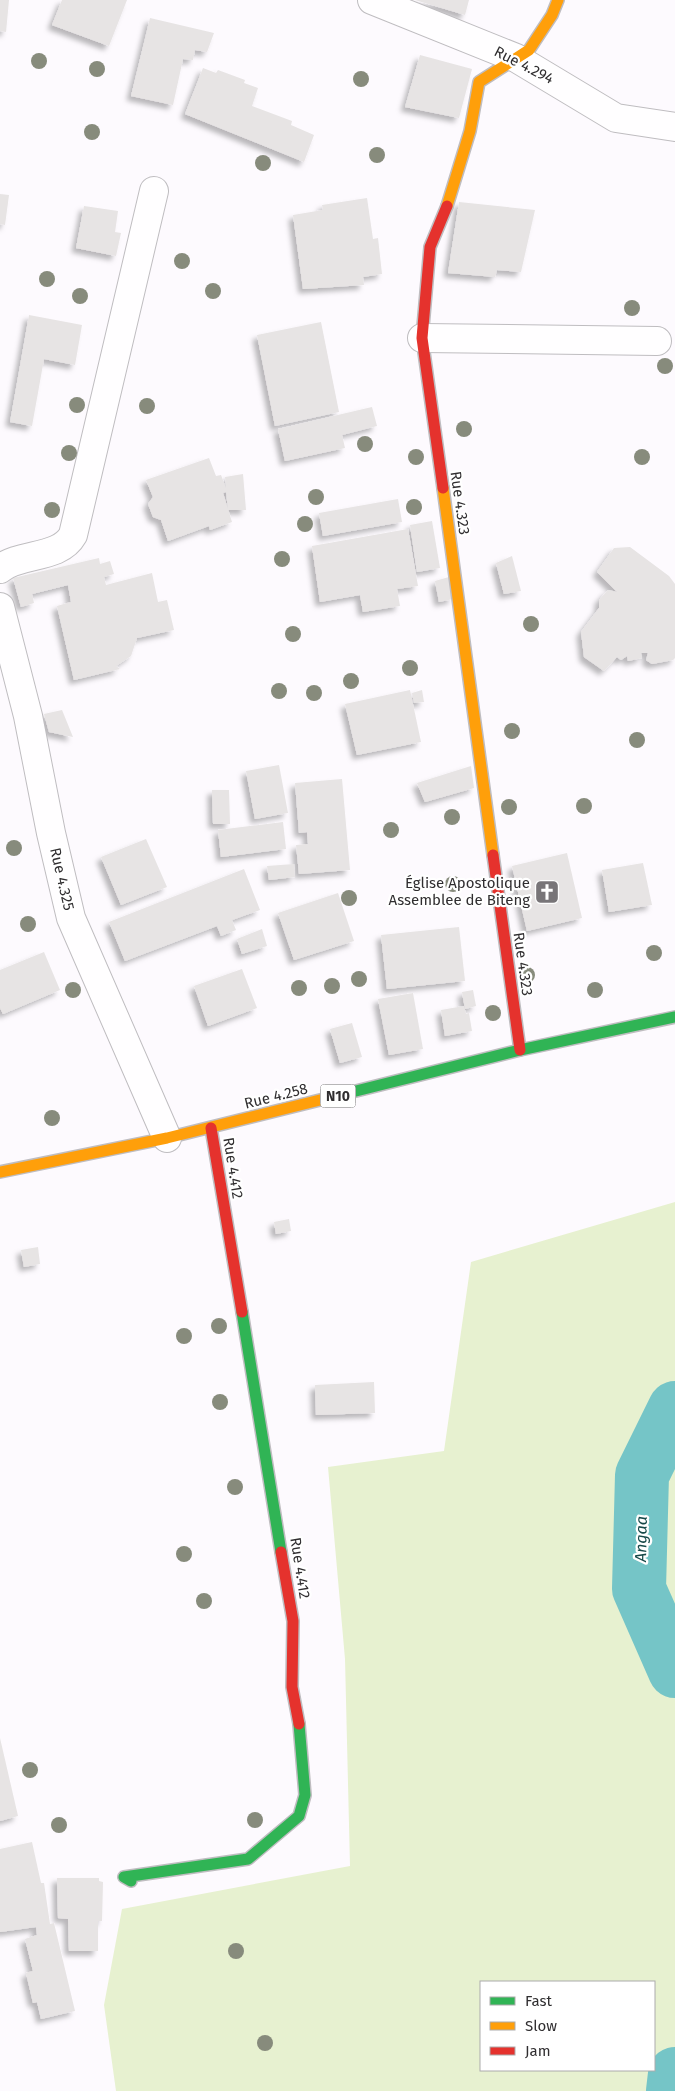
<svg xmlns="http://www.w3.org/2000/svg" width="675" height="2091" font-family="'Fira Sans',sans-serif">
<defs>
<filter id="shadow"><feDropShadow dx="-4.5" dy="4.5" stdDeviation="2.5" flood-color="#0004"/></filter>
</defs>
<rect width="100%" height="100%" fill="#fdfafe"/>
<path fill="#e7f1d0" fill-rule="evenodd" d="M675,1202V2091H116L104,2005L122,1909L350,1866L345,1659L328,1467L444,1451L471,1262ZM481,1982H654V2070H481Z"/>
<g fill="none" stroke-linecap="round" stroke-linejoin="round">
<g stroke="#75c5c7" stroke-width="54">
<path d="M675,1408L642,1475L639,1589L675,1671"/>
<path d="M673,2091L675,2074"/>
</g>
</g>
<g fill="#e7e4e4" filter="url(#shadow)">
<path d="M0,0H9L6,32L0,31Z"/>
<path d="M62,0H127L109,46L52,25Z"/>
<path d="M415,0H469L465,15Z"/>
<path d="M150,18L214,33L207,52L195,50L193,60L183,59L173,105L131,96Z"/>
<path d="M420,55L472,69L459,118L405,107Z"/>
<path d="M203,68L216,73L218,70L245,80L244,83L258,88L252,106L292,121L291,125L314,135L304,162L185,114Z"/>
<path d="M0,194L9,195L5,225L0,224Z"/>
<path d="M367,198L373,239L378,238L382,274L363,277L364,285L303,289L293,215L323,210L322,205Z"/>
<path d="M459,202L535,210L521,272L497,270L495,277L448,273Z"/>
<path d="M84,206L118,211L115,232L121,233L116,256L76,248Z"/>
<path d="M29,315L82,325L75,365L44,359L32,426L10,422Z"/>
<path d="M321,322L339,412L275,426L257,335Z"/>
<path d="M372,407L377,426L342,435L345,448L285,461L278,429Z"/>
<path d="M209,458L216,476L221,475L226,488L225,477L243,474L246,510H228L226,492L223,493L232,522L210,530L209,526L168,541L161,520L153,517L148,504L153,497L146,480Z"/>
<path d="M398,499L402,522L323,536L319,513Z"/>
<path d="M432,521L440,568L417,572L410,525Z"/>
<path d="M408,529L418,586L397,589L400,606L363,612L360,595L320,602L312,546Z"/>
<path d="M630,547L669,576L675,584V658L673,660L652,664L646,660L648,653H641L642,658L628,661L627,656L621,660L617,657L604,671L584,657L581,632L599,608V600L608,590L617,592L597,572L614,548Z"/>
<path d="M512,556L521,591L504,594L496,563Z"/>
<path d="M99,558L100,564L110,561L114,574L104,577L106,585L152,573L158,602L167,600L174,630L137,638L131,656L116,666L120,669L74,680L57,606L71,602L68,585L32,594L34,603L21,607L13,578Z"/>
<path d="M449,577L453,599L439,602L435,581Z"/>
<path d="M410,690L421,742L357,755L345,704Z"/>
<path d="M422,690L424,702L414,703L412,693Z"/>
<path d="M62,710L73,737L49,732L44,714Z"/>
<path d="M279,765L288,813L255,819L246,771Z"/>
<path d="M471,766L474,788L425,802L417,783Z"/>
<path d="M342,779L350,870L299,874L296,845L308,844L307,832L299,833L295,783Z"/>
<path d="M212,790H229L230,824H213Z"/>
<path d="M283,822L286,849L221,857L218,830Z"/>
<path d="M146,839L167,887L121,905L101,857Z"/>
<path d="M567,853L582,918L527,931L512,866Z"/>
<path d="M643,863L652,905L609,912L602,870Z"/>
<path d="M294,864L295,877L269,880L267,866Z"/>
<path d="M244,869L260,910L232,920L236,930L221,936L217,926L125,961L109,922Z"/>
<path d="M338,893L354,941L294,960L278,913Z"/>
<path d="M459,927L465,981L387,989L381,935Z"/>
<path d="M262,929L267,946L242,954L237,939Z"/>
<path d="M44,952L60,990L3,1014L0,1008V970Z"/>
<path d="M242,969L257,1008L208,1026L194,986Z"/>
<path d="M473,990L476,1006L465,1009L462,992Z"/>
<path d="M413,993L423,1049L389,1055L378,999Z"/>
<path d="M464,1006L466,1014L469,1013L472,1031L445,1036L441,1010Z"/>
<path d="M352,1023L362,1057L340,1063L330,1029Z"/>
<path d="M289,1219L291,1231L276,1234L274,1222Z"/>
<path d="M38,1247L40,1264L24,1267L21,1250Z"/>
<path d="M374,1382L375,1413L316,1415L315,1385Z"/>
<path d="M0,1738L18,1816L0,1821Z"/>
<path d="M32,1842L41,1883H44L50,1924L54,1923L75,2011L41,2019L37,2002L33,2003L26,1973L33,1971L25,1939L37,1935L36,1927L0,1932V1849Z"/>
<path d="M57,1878H99V1881L103,1882L102,1921H98V1951H69L68,1919L58,1918Z"/>
</g>
<g fill="none" stroke-linecap="round" stroke-linejoin="round">
<defs>
<g id="street">
<path d="M372,0L516,58L616,118L675,127"/>
<path d="M422,338L657,341"/>
<path d="M0,569C20,552 59,560 73,535L154,191"/>
<path d="M0,607L28,716L51,833L71,918L167,1138"/>
</g>
<g id="fast">
<path d="M332,1097L520,1050L675,1017"/>
<path d="M242,1312L281,1552"/>
<path d="M131,1881L124,1877L248,1859L299,1816L305,1795L299,1724"/>
</g>
<g id="slow">
<path d="M447,206L470,131L479,82L529,50L552,15L558,0"/>
<path d="M443,488L493,855"/>
<path d="M0,1172L167,1138L332,1097"/>
</g>
<g id="jam">
<path d="M443,488L422,338L430,247L447,206"/>
<path d="M493,855L520,1050"/>
<path d="M211,1128L242,1312"/>
<path d="M281,1552L293,1621L292,1687L299,1724"/>
</g>
</defs>
<use href="#street" stroke="#bfbdc0" stroke-width="30"/>
<use href="#fast" stroke="#bfbdc0" stroke-width="14"/>
<use href="#slow" stroke="#bfbdc0" stroke-width="14"/>
<use href="#jam" stroke="#bfbdc0" stroke-width="14"/>
<use href="#street" stroke="#fffeff" stroke-width="28"/>
<use href="#fast" stroke="#30b455" stroke-width="11"/>
<use href="#slow" stroke="#ff9f0a" stroke-width="11"/>
<use href="#jam" stroke="#e5322d" stroke-width="11"/>
</g>
<g fill="#878b7c">
<circle cx="39" cy="61" r="8"/>
<circle cx="97" cy="69" r="8"/>
<circle cx="361" cy="79" r="8"/>
<circle cx="92" cy="132" r="8"/>
<circle cx="377" cy="155" r="8"/>
<circle cx="263" cy="163" r="8"/>
<circle cx="182" cy="261" r="8"/>
<circle cx="47" cy="279" r="8"/>
<circle cx="213" cy="291" r="8"/>
<circle cx="80" cy="296" r="8"/>
<circle cx="632" cy="308" r="8"/>
<circle cx="665" cy="366" r="8"/>
<circle cx="77" cy="405" r="8"/>
<circle cx="147" cy="406" r="8"/>
<circle cx="464" cy="429" r="8"/>
<circle cx="365" cy="444" r="8"/>
<circle cx="69" cy="453" r="8"/>
<circle cx="416" cy="457" r="8"/>
<circle cx="642" cy="457" r="8"/>
<circle cx="316" cy="497" r="8"/>
<circle cx="414" cy="507" r="8"/>
<circle cx="52" cy="510" r="8"/>
<circle cx="305" cy="524" r="8"/>
<circle cx="282" cy="559" r="8"/>
<circle cx="531" cy="624" r="8"/>
<circle cx="293" cy="634" r="8"/>
<circle cx="410" cy="668" r="8"/>
<circle cx="351" cy="681" r="8"/>
<circle cx="279" cy="691" r="8"/>
<circle cx="314" cy="693" r="8"/>
<circle cx="512" cy="731" r="8"/>
<circle cx="637" cy="740" r="8"/>
<circle cx="584" cy="806" r="8"/>
<circle cx="509" cy="807" r="8"/>
<circle cx="452" cy="817" r="8"/>
<circle cx="391" cy="830" r="8"/>
<circle cx="14" cy="848" r="8"/>
<circle cx="453" cy="884" r="8"/>
<circle cx="349" cy="898" r="8"/>
<circle cx="28" cy="924" r="8"/>
<circle cx="654" cy="953" r="8"/>
<circle cx="527" cy="975" r="8"/>
<circle cx="359" cy="979" r="8"/>
<circle cx="332" cy="986" r="8"/>
<circle cx="299" cy="988" r="8"/>
<circle cx="73" cy="990" r="8"/>
<circle cx="595" cy="990" r="8"/>
<circle cx="493" cy="1013" r="8"/>
<circle cx="52" cy="1118" r="8"/>
<circle cx="219" cy="1326" r="8"/>
<circle cx="184" cy="1336" r="8"/>
<circle cx="220" cy="1402" r="8"/>
<circle cx="235" cy="1487" r="8"/>
<circle cx="184" cy="1554" r="8"/>
<circle cx="204" cy="1601" r="8"/>
<circle cx="30" cy="1770" r="8"/>
<circle cx="255" cy="1820" r="8"/>
<circle cx="59" cy="1825" r="8"/>
<circle cx="236" cy="1951" r="8"/>
<circle cx="265" cy="2043" r="8"/>
</g>
<defs>
<symbol id="church-square" viewBox="-11 -11 22 22"><rect x="-9" y="-9" width="18" height="18" rx="4" fill="#787578" stroke="#fff"/><path d="M-1.2-6h2.4v3.5h3.3v2.4h-3.3V6h-2.4V-.1h-3.3v-2.4h3.3Z" fill="#fff"/></symbol>
</defs>
<g fill-rule="evenodd">
<use href="#church-square" x="533" y="878" width="28" height="28"/>
</g>
<g text-anchor="middle" dominant-baseline="central" stroke-width="4.5" stroke-linejoin="round" paint-order="stroke">
<rect fill="#fff" stroke="#6e6d6e" stroke-width="1" x="320.5" y="1084.5" width="35" height="23" rx="4"/>
<g font-size="14" font-weight="bold" fill="#302e30">
<text x="338" y="1096">N10</text>
</g>
<g font-size="15" fill="#302e30" stroke="#fff">
<text transform="translate(524 65) rotate(27)">Rue 4.294</text>
<text transform="translate(460 503) rotate(82)">Rue 4.323</text>
<text transform="translate(62 879) rotate(77)">Rue 4.325</text>
<text transform="translate(523 964) rotate(82)">Rue 4.323</text>
<text transform="translate(276 1096) rotate(-14)">Rue 4.258</text>
<text transform="translate(233 1168) rotate(81)">Rue 4.412</text>
<text transform="translate(300 1568) rotate(81)">Rue 4.412</text>
</g>
<g font-size="15" fill="#302e30" stroke="#fff" text-anchor="end">
<text x="530" y="883">Église Apostolique<tspan x="530" dy="17">Assemblee de Biteng</tspan></text>
</g>
<g font-size="16" font-style="italic" fill="#164848" stroke="#fff">
<text transform="translate(641 1539) rotate(-89)">Angaa</text>
</g>
</g>
<rect x="480" y="1981" width="175" height="90" fill="#ffffff" stroke="#acabac"/>
<rect x="490" y="1997" width="25" height="8" fill="#30b455" stroke="#acabac"/>
<text x="525" y="2006" font-size="15" fill="#302e30">Fast</text>
<rect x="490" y="2022" width="25" height="8" fill="#ff9f0a" stroke="#acabac"/>
<text x="525" y="2031" font-size="15" fill="#302e30">Slow</text>
<rect x="490" y="2047" width="25" height="8" fill="#e5322d" stroke="#acabac"/>
<text x="525" y="2056" font-size="15" fill="#302e30">Jam</text>
</svg>
